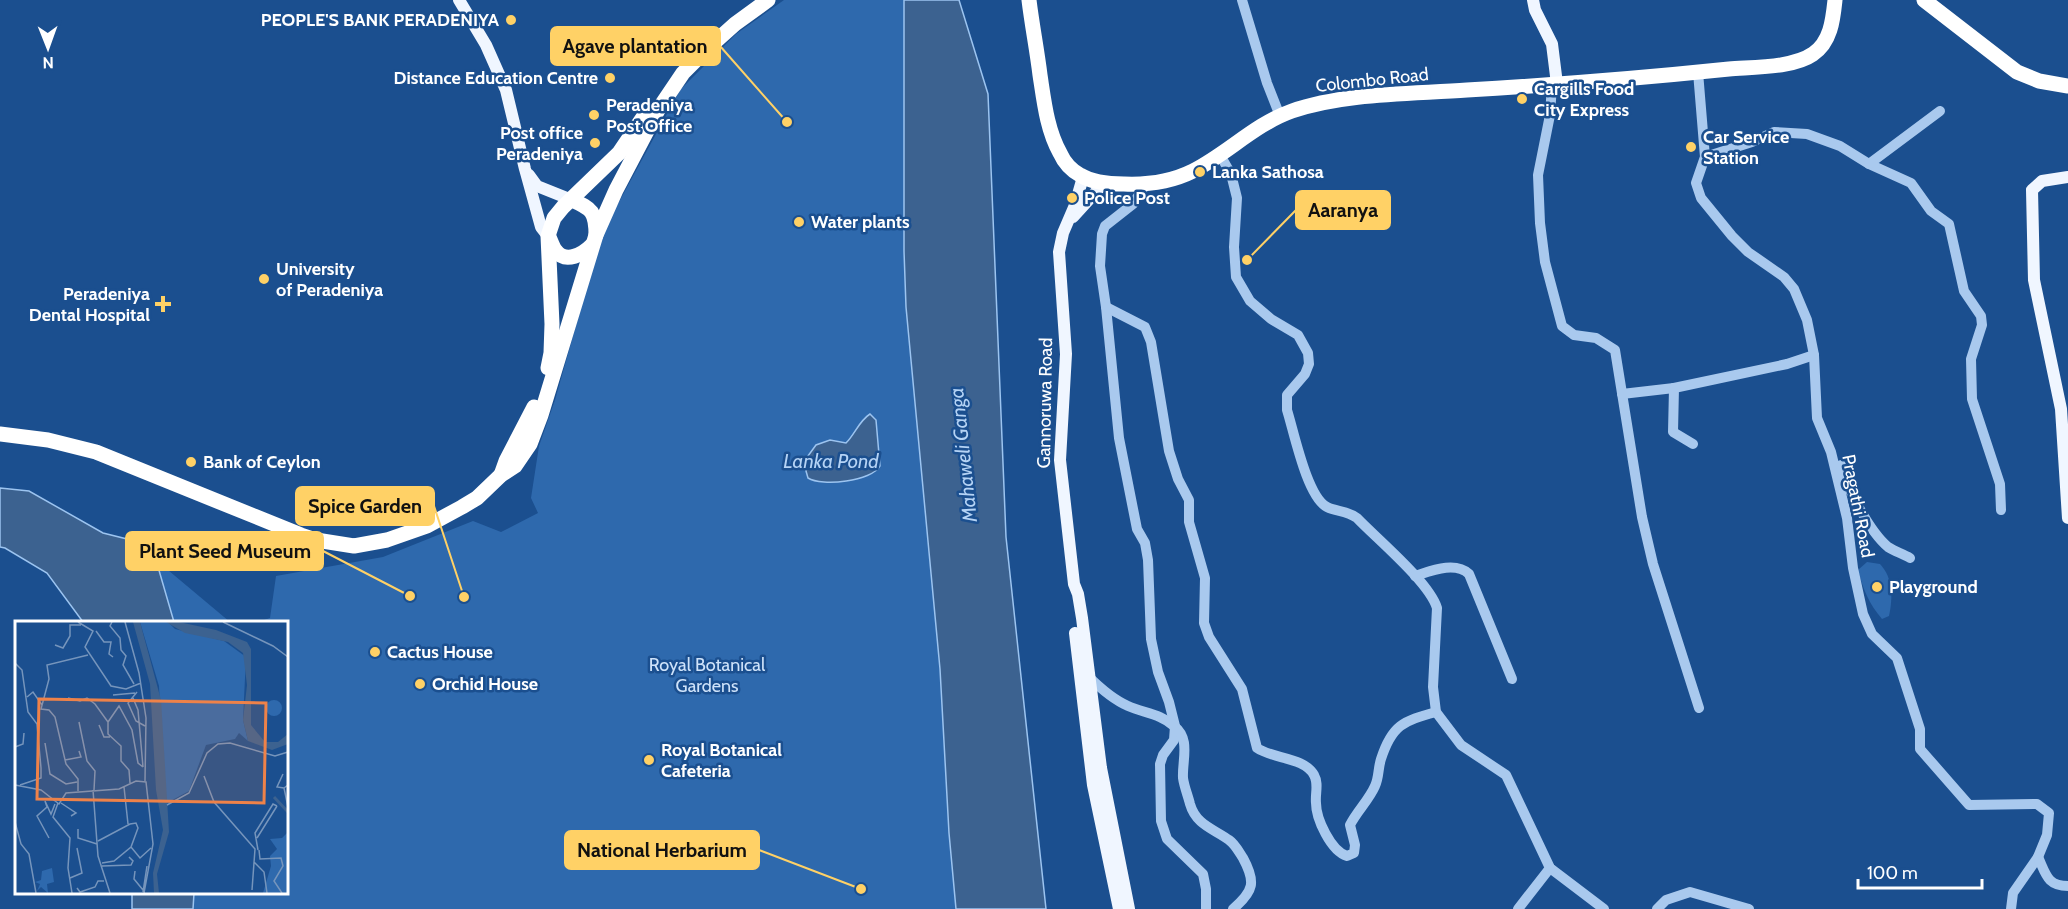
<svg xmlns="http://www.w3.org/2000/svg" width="2068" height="909" font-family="Cabin,sans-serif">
<rect width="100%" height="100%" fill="#1b4f8f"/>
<g fill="#2e69ad">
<path d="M784,0H904V251L906,307L940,669L949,833L956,909H193L194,893L286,892V622H258L270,618L276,576L383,557L473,521L501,532L538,513L531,498L539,446L555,400L600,240L608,222L680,90L736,34Z"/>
<path d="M156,560L230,622H174Z"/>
<path d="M1867,562L1880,564C1893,578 1893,597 1889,616L1882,619C1869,604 1863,589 1858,570Z"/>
</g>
<g fill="#3c6290" stroke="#9cc4f0" stroke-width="1.5">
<path d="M904,0H959L988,94L1006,537L1046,909H956L949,833L940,669L906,307L904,251Z"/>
<path d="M870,414L876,420L880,466C872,481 822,487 808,478L804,464L805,460L816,445L830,440L846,443C855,434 859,421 870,414Z"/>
<path d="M0,488L29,491L103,533L127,539L156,560L174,622H83L47,573L5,548L0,547Z"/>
<path d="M132,893H194L193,909H132Z"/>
</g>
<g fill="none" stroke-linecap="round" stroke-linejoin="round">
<g stroke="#a9c9ee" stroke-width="10">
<path d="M1242,0L1267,83L1280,116"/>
<path d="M1698,72L1705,157L1696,183L1701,198L1732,236L1748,252L1784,277L1794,289L1807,320L1814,355L1817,418L1831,452L1847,518L1853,568L1863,614L1872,634L1897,658L1920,729V749L1969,805L2037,804L2049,813L2047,835L2038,857L2013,893L2011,909"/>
<path d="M1552,85L1550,115L1538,175L1540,223L1545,262L1562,326L1574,335L1596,338L1615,350L1642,517L1653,564L1699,708"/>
<path d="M1220,155L1231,174L1237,198L1234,247L1236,277L1250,301L1271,319L1298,335L1308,353L1309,364L1305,374L1287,395V410C1294,432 1307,497 1327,507C1337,512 1346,510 1357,518C1377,539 1429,582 1437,608L1433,687L1436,712L1461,745L1506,775L1550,868L1604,909"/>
<path d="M1705,157L1752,142L1774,132L1807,134L1840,146L1869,164L1911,183L1931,211L1949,224L1964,291L1981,316L1982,325L1971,359L1972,399L2000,484L2001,510"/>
<path d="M1869,164L1940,111"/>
<path d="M1146,184L1133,204L1105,226L1102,234L1100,266L1106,307L1119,438L1137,529L1145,543L1148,560L1151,639L1158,672L1169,702L1175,726L1174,740L1163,755L1160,764L1161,821L1167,839L1203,874L1206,889V909"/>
<path d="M1106,307L1145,327L1151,342L1169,451L1178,479L1189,500V522L1205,578L1204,623L1209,637L1242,689L1257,748C1273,759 1304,757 1314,775C1319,784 1315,793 1316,803C1316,819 1331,851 1347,856L1354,853L1355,845L1350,825C1357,811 1369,800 1375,786C1379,778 1378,768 1381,759C1392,725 1403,721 1436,712"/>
<path d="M1622,394L1674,388"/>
<path d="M1693,444L1673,432L1674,388L1787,364L1814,355"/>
<path d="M1841,465C1847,489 1870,532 1888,547C1894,551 1903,554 1910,558"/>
<path d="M1415,576C1431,571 1455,561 1469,574L1512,679"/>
<path d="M1088,676C1100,688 1112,699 1128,706C1144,713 1161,714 1174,726C1191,739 1182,760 1183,778C1184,786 1188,796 1190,804C1196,825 1214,829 1229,840C1235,844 1239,852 1243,858C1256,882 1254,891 1233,909"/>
<path d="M2038,857C2046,874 2047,886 2068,886"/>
<path d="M1518,909L1550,868"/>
<path d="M1657,909L1666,900L1690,892L1749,909"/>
</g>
<g stroke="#f0f6ff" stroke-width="12">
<path d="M459,0L486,45L506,90L525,169L541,227L548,236"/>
<path d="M1533,0L1535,10L1552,44L1557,84"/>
<path d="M529,175L537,186L572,200"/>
<path d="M1083,177L1075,205L1063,233L1059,252L1066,354L1060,460L1074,584L1078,594L1082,618L1101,768L1129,909"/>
<path d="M2068,177L2042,181L2032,190L2034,280L2061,409L2068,518"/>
<path d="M1073,217L1104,183"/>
<path d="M1075,633L1093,785L1119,909"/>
</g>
<g stroke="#fff" stroke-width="15">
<path d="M1029,0C1032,25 1037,50 1040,75C1044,101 1047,130 1060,153C1064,162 1071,170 1080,175C1093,183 1109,184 1124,184C1148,185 1171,182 1193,171C1227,154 1255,124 1292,111C1343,93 1413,94 1467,90C1554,85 1642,78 1729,69C1753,67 1793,68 1813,54C1831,42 1833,19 1835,0"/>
<path d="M1924,0L2017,72L2039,81L2068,86"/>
<path d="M572,200C592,209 596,212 596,235"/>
<path d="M549,237C551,241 553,248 556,251C566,264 583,254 592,245"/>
<path d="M548,368L551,353L552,324L548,236L554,218L563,207L619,153L646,113"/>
<path d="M0,434L48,440L96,452L301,535L316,540L354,546L387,540L427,526L462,507L477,498L501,475L515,466L530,444L541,415L596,235L616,190L658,110L683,73L706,50L735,24L768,0"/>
<path d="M501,475L506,461L534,407"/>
</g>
</g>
<g fill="#ffd166" stroke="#1b4f8f" stroke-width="2">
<circle cx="511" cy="20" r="6"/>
<circle cx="610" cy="78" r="6"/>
<circle cx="1522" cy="99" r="6"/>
<circle cx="594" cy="115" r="6"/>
<circle cx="595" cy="143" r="6"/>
<circle cx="1691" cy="147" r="6"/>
<circle cx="1200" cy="172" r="6"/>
<circle cx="1072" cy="198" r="6"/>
<circle cx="799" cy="222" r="6"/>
<circle cx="264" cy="279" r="6"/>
<path d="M160 295h6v6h6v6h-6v6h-6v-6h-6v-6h6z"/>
<circle cx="191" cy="462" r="6"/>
<circle cx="1877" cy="587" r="6"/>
<circle cx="375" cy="652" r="6"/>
<circle cx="420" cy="684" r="6"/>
<circle cx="649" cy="760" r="6"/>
</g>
<g text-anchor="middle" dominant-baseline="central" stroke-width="5" stroke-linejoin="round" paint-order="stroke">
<g font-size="18" font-weight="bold" fill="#fff" stroke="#1b4f8f" text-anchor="start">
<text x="499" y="20" text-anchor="end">PEOPLE'S BANK PERADENIYA</text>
<text x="598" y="78" text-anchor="end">Distance Education Centre</text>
<text x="1534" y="89">Cargills Food<tspan x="1534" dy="21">City Express</tspan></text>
<text x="606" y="105">Peradeniya<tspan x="606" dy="21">Post Office</tspan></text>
<text x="583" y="133" text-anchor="end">Post office<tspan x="583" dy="21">Peradeniya</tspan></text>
<text x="1703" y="137">Car Service<tspan x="1703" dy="21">Station</tspan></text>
<text x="1212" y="172">Lanka Sathosa</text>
<text x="1084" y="198">Police Post</text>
<text x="811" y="222">Water plants</text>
<text x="276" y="269">University<tspan x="276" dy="21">of Peradeniya</tspan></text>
<text x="150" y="294" text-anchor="end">Peradeniya<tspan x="150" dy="21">Dental Hospital</tspan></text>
<text x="203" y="462">Bank of Ceylon</text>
<text x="1889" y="587">Playground</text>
<text x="387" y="652">Cactus House</text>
<text x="432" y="684">Orchid House</text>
<text x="661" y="750">Royal Botanical<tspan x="661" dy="21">Cafeteria</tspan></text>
</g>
<g font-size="18" fill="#fff" stroke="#1b4f8f">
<text transform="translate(1372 80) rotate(-6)">Colombo Road</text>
<text transform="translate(1045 403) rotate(-89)">Gannoruwa Road</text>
<text transform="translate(1858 506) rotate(79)">Pragathi Road</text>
</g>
<g font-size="18" fill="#cfe3fa" stroke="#1b4f8f">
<text x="707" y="665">Royal Botanical<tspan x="707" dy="21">Gardens</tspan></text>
</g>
<g font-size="20" font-style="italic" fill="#b5d3f5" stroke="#1b4f8f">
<text transform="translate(963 455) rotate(-96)">Mahaweli Ganga</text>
<text x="831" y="461">Lanka Pond</text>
</g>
</g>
<g transform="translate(15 621)">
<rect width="273" height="273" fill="#1b4f8f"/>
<path d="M125,1H153L160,8L209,20L231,36L228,99L233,120L224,112L220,118L191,124L174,170L150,183L144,65ZM251 87a8 8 0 1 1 16 0a8 8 0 1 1-16 0ZM273,211V272H248L256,245L255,235L262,228L255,218L267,217ZM37,247L39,261L32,263L33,272L26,266L22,270L25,263L20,261L26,259L27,250Z" fill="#2e69ad"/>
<path d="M118,1H125L146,79L154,211L142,253L144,272H139L138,252L148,209L141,169L135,63ZM151,1H164L201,9L232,21L236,28V104L250,121H263L273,113V123L257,129L233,120L228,99L232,64L228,32L213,21L170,12Z" fill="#3c6290"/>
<path fill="none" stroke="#3c6290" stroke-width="3" d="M259,176L273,191"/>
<path fill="none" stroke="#7695bc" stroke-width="1.5" d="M63,1L78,10L70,26L96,65L111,68L126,62M97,1L95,5L105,17L106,29L111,35L108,44L119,63M110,1L124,52L131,97L130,160M208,1L258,25L273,36M81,10L89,21H96L94,33L98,36M40,24L48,27L55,15V4H66M0,42L7,49L13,91L22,103L26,147V157L5,164M122,71L113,82L121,100L130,105M98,74L120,72M12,76L18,71L27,84M53,77L65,80L72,77L80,83L93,101V113L106,125V140L114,149L115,162M118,77L123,89L128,146M64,101L72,140L80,150L79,169M93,101L104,85L117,109L123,142L128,146M84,104L89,116H95M30,122L35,153L51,163L62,161M0,126L8,123L9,112M50,139L66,136L64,130M268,153L262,166L269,167M189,155L199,181L240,228L237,269M0,164L26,169L44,183L51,172L104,168L121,160L131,161L138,223L129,272M273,164L269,167L273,186M109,166L113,203M78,169L83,235L95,272M63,170V158L51,143L40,96L34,89L26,88L34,58L32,44L73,34M43,182L38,196L55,217L53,247L57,272M46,182L61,192L56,195M152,184L174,172L192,132L203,123L215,122L260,135L273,131M0,201L6,223L14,233L21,272M63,208V217L82,223M34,217L22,195L32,186L30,180L36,193L40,183M242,217L262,185M83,220L115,203L121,202L123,207L116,226L99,240L87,242M116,226L125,237L136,227M243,229L240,212L258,183L262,185M244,229L245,238L266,237L268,245L259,260L267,272M239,241L249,251L252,272M87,245L116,244L118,240L114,236M120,250L119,258L128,269M55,257L67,252L62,227M62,267L65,271L80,266L83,260H89M128,271L132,245"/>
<path fill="#ee8249" fill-opacity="0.15" stroke="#ee8249" stroke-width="3" d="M24,78L251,82L249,182L22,178Z"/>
<rect width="273" height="273" fill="none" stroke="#fff" stroke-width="3"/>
</g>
<path fill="none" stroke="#ffd166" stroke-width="2" d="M787 122L720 46M1247 260L1296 210M464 597L434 506M410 596L323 551M861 889L759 850"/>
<g fill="#ffd166" stroke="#1b4f8f" stroke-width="2">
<circle cx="787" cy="122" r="6"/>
<circle cx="1247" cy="260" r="6"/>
<circle cx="464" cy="597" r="6"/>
<circle cx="410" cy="596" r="6"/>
<circle cx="861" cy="889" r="6"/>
</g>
<g fill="#ffd166" stroke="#ffd166" stroke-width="2">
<rect x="551" y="27" width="169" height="38" rx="6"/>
<rect x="1296" y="191" width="94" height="38" rx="6"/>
<rect x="296" y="487" width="138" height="38" rx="6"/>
<rect x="126" y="532" width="197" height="38" rx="6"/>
<rect x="565" y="831" width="194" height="38" rx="6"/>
</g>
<g font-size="20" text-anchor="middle" font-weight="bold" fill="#111">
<text x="635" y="53">Agave plantation</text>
<text x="1343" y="217">Aaranya</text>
<text x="365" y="513">Spice Garden</text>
<text x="225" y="558">Plant Seed Museum</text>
<text x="662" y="857">National Herbarium</text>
</g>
<g transform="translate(48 48) rotate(179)" stroke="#1b4f8f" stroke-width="4.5" paint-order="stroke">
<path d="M0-4.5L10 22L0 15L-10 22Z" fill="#ffffff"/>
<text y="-9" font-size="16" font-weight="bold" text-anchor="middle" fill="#ffffff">N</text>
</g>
<path d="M1858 879v9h124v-9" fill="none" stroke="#ffffff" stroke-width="3"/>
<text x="1867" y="879" font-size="18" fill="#ffffff" stroke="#1b4f8f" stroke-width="4.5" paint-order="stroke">100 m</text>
</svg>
